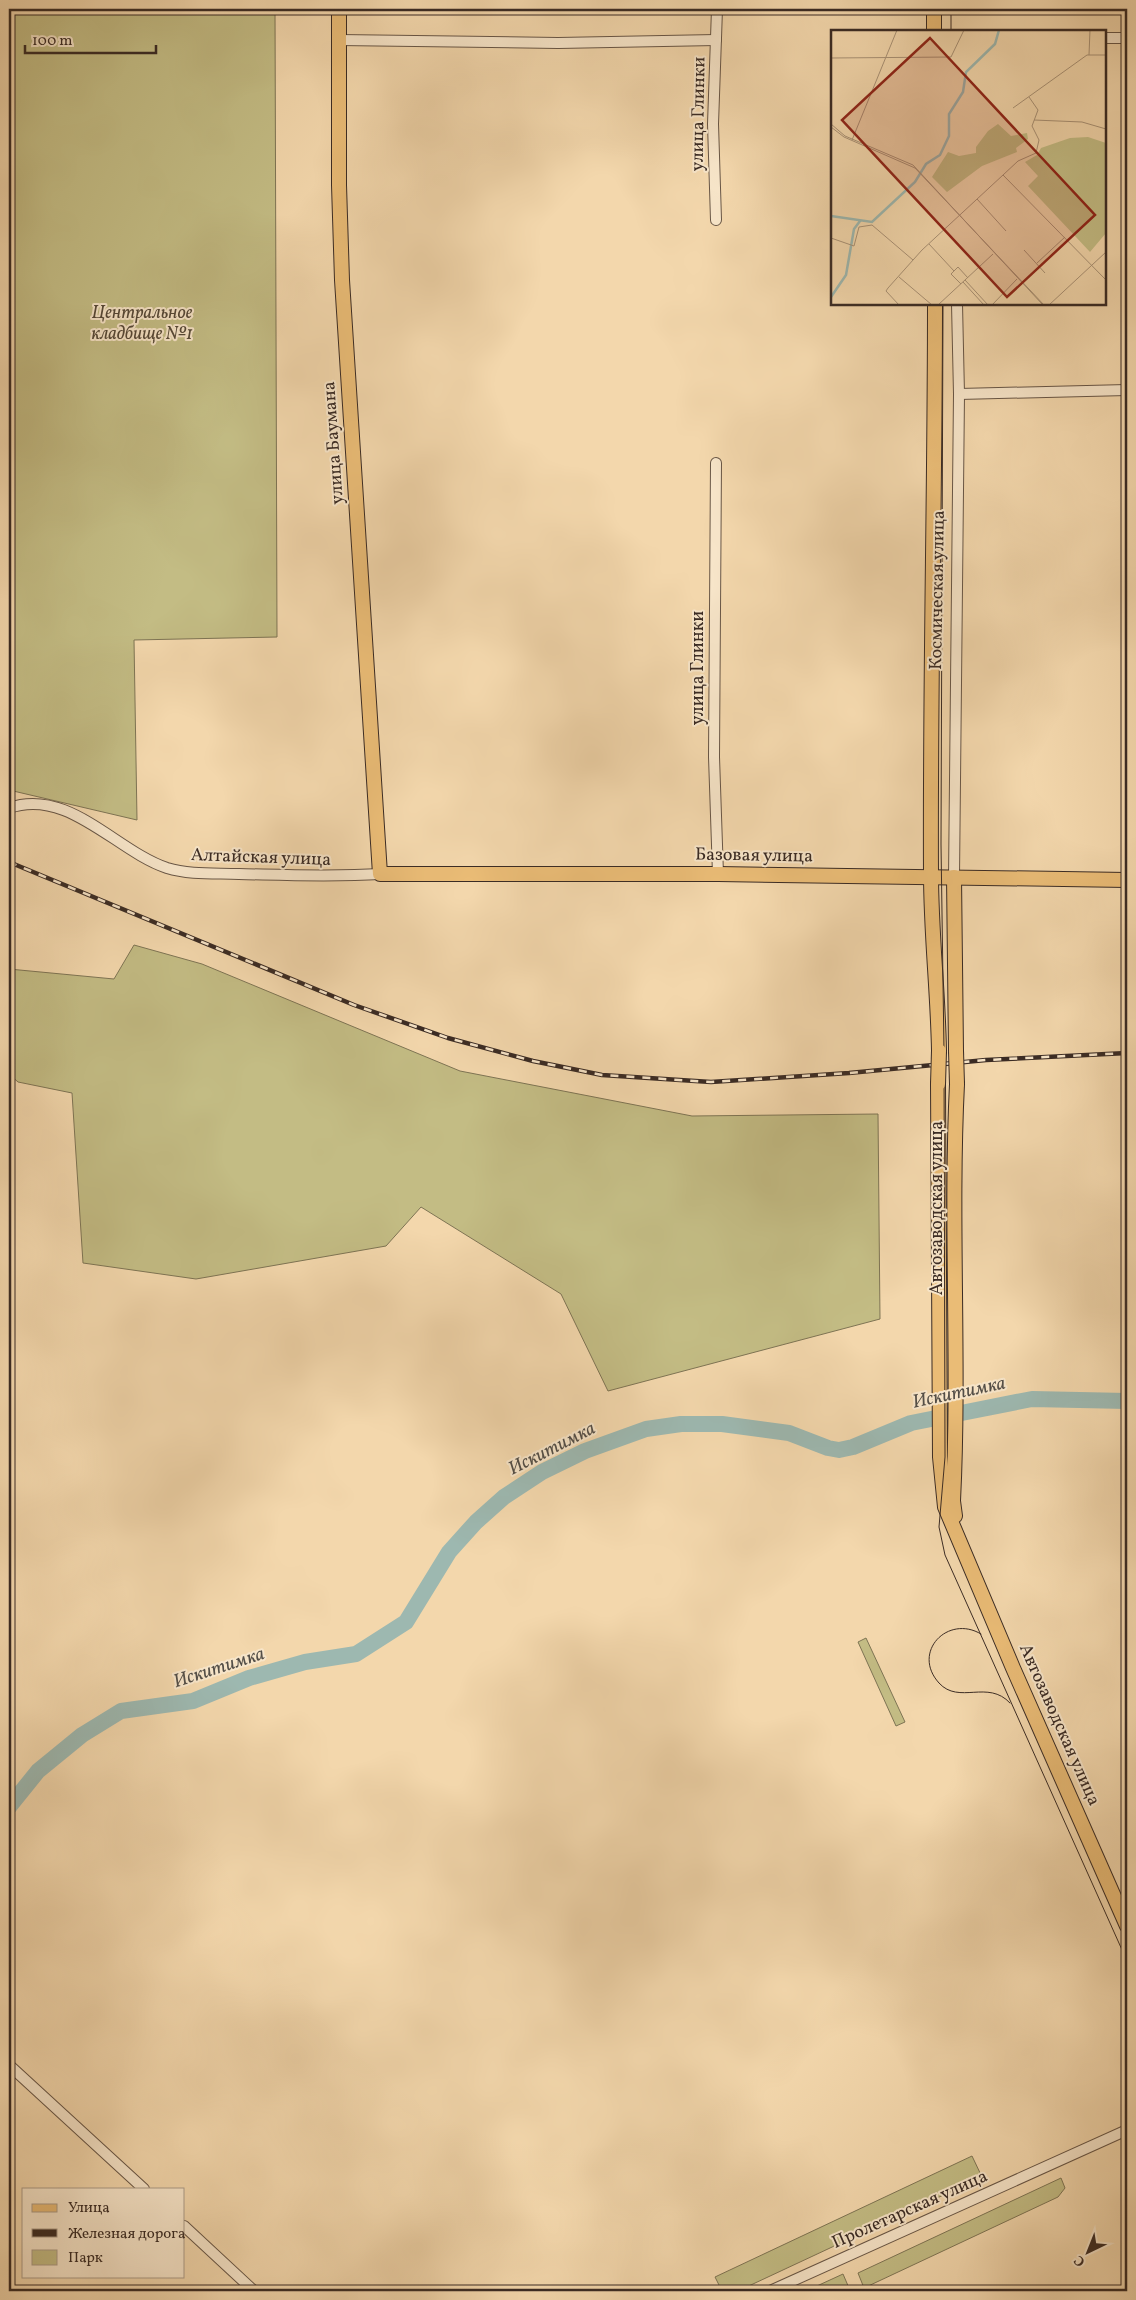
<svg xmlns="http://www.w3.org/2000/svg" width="1136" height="2300" font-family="Vollkorn,serif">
<rect width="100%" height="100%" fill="#f3d7ac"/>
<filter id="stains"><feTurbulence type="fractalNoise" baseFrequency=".004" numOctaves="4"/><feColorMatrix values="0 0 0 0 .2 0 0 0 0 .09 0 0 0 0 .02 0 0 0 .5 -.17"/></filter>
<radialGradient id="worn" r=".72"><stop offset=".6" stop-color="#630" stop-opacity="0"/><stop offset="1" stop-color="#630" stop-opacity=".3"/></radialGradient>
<g fill="#c3bc84" stroke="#7e7454">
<path d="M9,9H275L277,637L134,640L137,820L9,790Z"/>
<path d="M134,945L202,964L460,1071L692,1116L878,1114L880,1319L608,1391L561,1294L421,1207L386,1246L196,1279L83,1263L72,1093L18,1082L9,1074V969L114,979Z"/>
<path d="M866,1638L905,1722L896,1726L858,1642Z"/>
<path d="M972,2156L982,2177L738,2291H722L715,2277Z"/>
<path d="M1061,2178L1065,2188L1058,2197L864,2288L858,2273Z"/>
<path d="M843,2274L849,2288L843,2291H806Z"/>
</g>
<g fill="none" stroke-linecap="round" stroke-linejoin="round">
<path stroke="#9db8b0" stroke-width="16" d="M9,1807L38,1771L82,1735L121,1711L193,1701L249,1678L305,1662L356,1654L406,1622L449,1552L476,1522L504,1497L542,1472L585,1451L646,1429L681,1424H722L789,1433L828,1448L839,1450L853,1447L911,1423L1032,1399L1127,1401"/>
<defs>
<g id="minor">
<path d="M1105,38H1127"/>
<path d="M339,40L558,43L716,40"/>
<path d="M716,220L713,124L717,9"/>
<path d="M959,394L1127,390"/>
<path d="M716,463L714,757L718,874"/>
<path d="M9,808C68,787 116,851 167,868C190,875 215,873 239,874C286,875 333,877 380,874"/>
<path d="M954,877L959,394L957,304"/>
<path d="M9,2065L144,2189"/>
<path d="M184,2226L254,2291"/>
<path d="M770,2291L1127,2130"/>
</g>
<g id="major">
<path d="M339,9V185L342,280L380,874H718L1127,880"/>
<path d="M934,9V31"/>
<path d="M935,304C935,494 930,684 931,874C931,933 938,992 939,1051"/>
<path d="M954,877L956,1051"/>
<path d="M938,1084L940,1457L945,1507L1013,1668L1127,1926"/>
<path d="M955,1516L953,1501C960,1362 950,1223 957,1084"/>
</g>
</defs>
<use href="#minor" stroke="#685646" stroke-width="12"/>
<use href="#major" stroke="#3a2b24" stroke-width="16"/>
<use href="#minor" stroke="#f7e5c9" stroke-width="10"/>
<use href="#major" stroke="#eabc76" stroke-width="14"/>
<g stroke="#3a2b24" stroke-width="1">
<path d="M951,9V31"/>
<path d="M943,304L941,844L944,1051L945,1457L939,1527L945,1555L1127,1961"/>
<path d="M981,1634C948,1614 911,1652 939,1683C959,1705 988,1679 1010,1703"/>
</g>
<defs>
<path id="rail" d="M9,862L354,1005L448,1038L533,1061L602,1075L711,1082L849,1073L986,1060L1127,1053"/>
</defs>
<use href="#rail" stroke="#3a2b24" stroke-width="4.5"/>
<use href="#rail" stroke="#f7e5c9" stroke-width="2.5" stroke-dasharray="8" stroke-linecap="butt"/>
<defs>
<g id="major-bridge">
<path d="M956,1051L957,1084"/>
<path d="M938,1084L939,1051"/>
</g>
</defs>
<use href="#major-bridge" stroke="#3a2b24" stroke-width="16" stroke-linecap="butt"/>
<use href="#major-bridge" stroke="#eabc76" stroke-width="14"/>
</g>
<g text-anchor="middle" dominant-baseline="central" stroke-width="4" stroke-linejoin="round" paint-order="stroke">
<g font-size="18" fill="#3a2b24" stroke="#f7e5c9">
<text transform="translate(699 114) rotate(-89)">улица Глинки</text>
<text transform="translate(334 443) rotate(-94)">улица Баумана</text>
<text transform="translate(938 590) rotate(-89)">Космическая улица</text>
<text transform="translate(698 668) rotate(-90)">улица Глинки</text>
<text transform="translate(754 856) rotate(1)">Базовая улица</text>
<text transform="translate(261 858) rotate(2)">Алтайская улица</text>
<text transform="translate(937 1208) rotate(-90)">Автозаводская улица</text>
<text transform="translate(1059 1725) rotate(66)">Автозаводская улица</text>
<text transform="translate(910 2210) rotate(-24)">Пролетарская улица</text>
</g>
<g font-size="18" font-style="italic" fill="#554837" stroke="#f7e5c9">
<text x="142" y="313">Центральное<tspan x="142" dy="21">кладбище №1</tspan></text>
</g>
<g font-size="19" font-style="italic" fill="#534e47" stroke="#f7e5c9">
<text transform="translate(959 1393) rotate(-12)">Искитимка</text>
<text transform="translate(552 1449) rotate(-27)">Искитимка</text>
<text transform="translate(219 1668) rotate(-18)">Искитимка</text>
</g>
</g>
<g transform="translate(831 30)">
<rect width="275" height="275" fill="#f3d7ac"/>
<path d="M167,94L180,106L196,103L197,109L185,118L186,122L151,136L116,162L101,147L117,122L128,126L145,123V117L157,101ZM257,107L275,113V203L259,222L197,156L207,146L194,132L206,125L210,118L239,108Z" fill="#c3bc84"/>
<path fill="none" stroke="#9db8b0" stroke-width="2.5" d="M0,186L41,192L84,152L95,134L109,125L118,106V84L132,62L135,42L164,14L168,0M0,267L15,245L23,199L29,191"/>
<path fill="none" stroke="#a99276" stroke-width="1" d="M101,0H268M258,25L259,0M0,28L120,27L133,0M182,78L256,25H275M203,90L251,92L275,99M0,94L14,106L82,135L212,275M0,97L13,107L84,138L213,275M21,110L66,0M172,145L187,131L205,123L208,110L201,96L207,80L198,67M146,169L175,201M0,208L23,216L28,197L41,195L82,230M98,214L123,241M193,220L214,243M206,233L234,207M123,241L120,244L130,254M123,241L127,237L137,248M68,247L101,275M134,250L157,275M132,252L153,275M68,275L55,261L57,258L91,220L172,145L275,250M107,275L162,224M161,275L186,249M218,275L275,222"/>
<path fill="#8f2418" fill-opacity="0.15" stroke="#8f2418" stroke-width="2.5" d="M99,8L264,185L176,267L11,90Z"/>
<rect width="275" height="275" fill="none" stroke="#3a2b24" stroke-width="2.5"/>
</g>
<rect width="1136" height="2300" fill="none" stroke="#f3d7ac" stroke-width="30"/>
<rect x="10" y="10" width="1116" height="2280" fill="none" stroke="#3a2b24" stroke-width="2.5"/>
<rect x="15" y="15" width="1106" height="2270" fill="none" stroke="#3a2b24"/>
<rect x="22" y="2188" width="162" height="90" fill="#f7e5c9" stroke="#ab9b87"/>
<rect x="32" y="2204" width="25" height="8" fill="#eabc76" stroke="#ab9b87"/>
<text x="68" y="2212" font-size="15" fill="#3a2b24">Улица</text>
<rect x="32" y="2229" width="25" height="8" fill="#3a2b24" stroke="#ab9b87"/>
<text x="68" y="2238" font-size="15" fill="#3a2b24">Железная дорога</text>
<rect x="32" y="2250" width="25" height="15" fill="#c3bc84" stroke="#ab9b87"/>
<text x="68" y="2262" font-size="15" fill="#3a2b24">Парк</text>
<g transform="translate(1088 2252) rotate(223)" stroke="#f7e5c9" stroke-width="4" paint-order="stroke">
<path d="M0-4L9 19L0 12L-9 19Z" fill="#3a2b24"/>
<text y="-8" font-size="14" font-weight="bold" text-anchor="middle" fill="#3a2b24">С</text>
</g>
<path d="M25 45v8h131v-8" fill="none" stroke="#3a2b24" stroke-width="2.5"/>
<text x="32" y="45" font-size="15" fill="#3a2b24" stroke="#f7e5c9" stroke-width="4" paint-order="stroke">100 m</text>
<rect width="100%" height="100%" filter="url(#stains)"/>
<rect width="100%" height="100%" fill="url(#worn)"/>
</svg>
